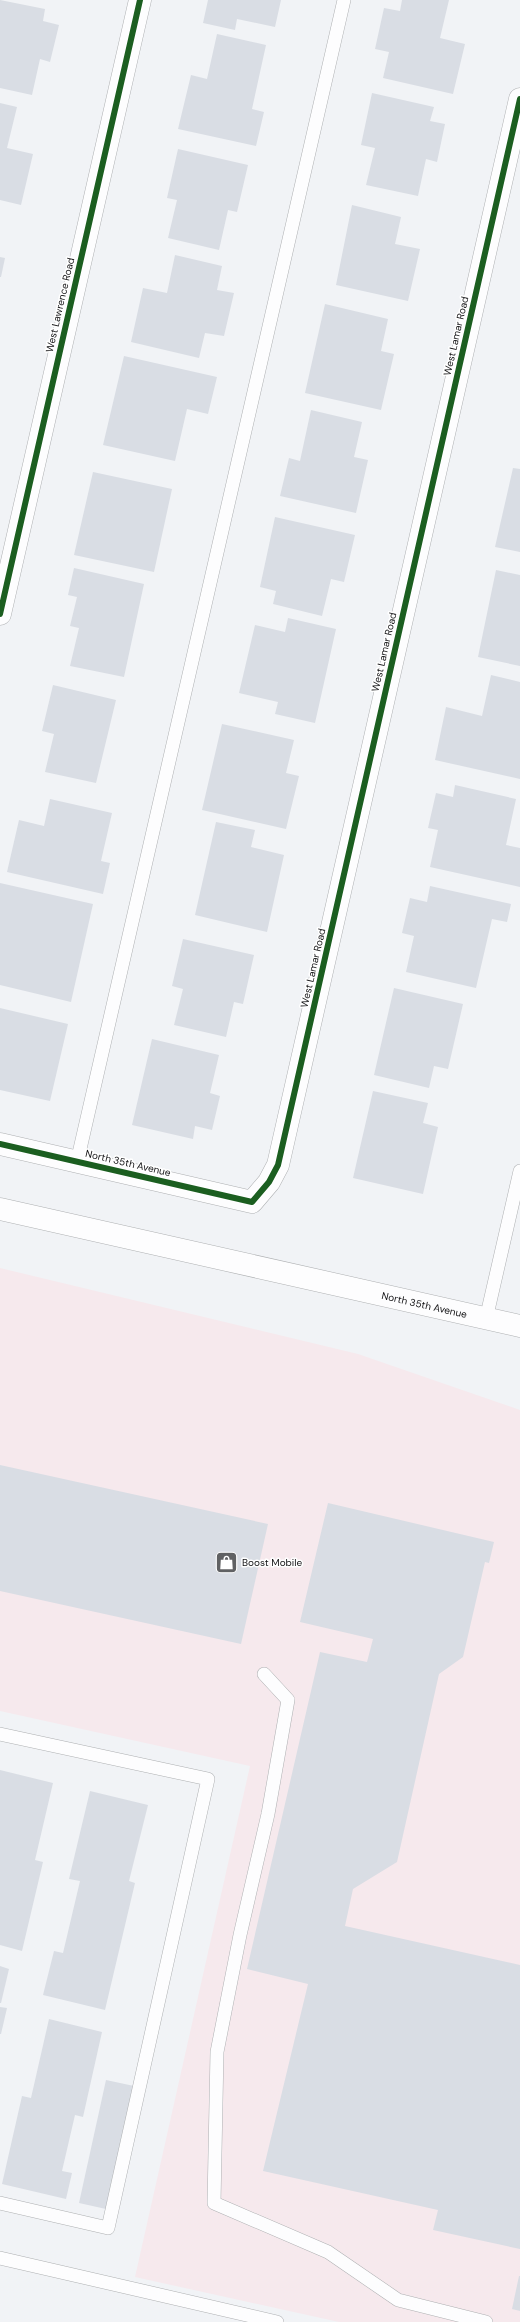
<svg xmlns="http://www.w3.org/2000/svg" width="520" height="2322" font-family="'DM Sans',sans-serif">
<rect width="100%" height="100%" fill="#f1f3f6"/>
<path fill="#f6e9ed" d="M0,1268L358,1354L520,1410V2322H339L135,2277L250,1766L0,1711Z"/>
<g fill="#d9dde4">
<path d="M0,0L45,9L43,21L59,25L50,62L40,59L32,95L0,88Z"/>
<path d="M208,0H281L275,27L237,19L235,30L203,23Z"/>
<path d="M402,0H449L440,38L465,44L453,94L383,78L389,52L375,49L384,8L400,11Z"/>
<path d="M217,34L266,45L252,109L264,112L256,146L178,129L191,75L207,79Z"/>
<path d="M372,93L434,107L430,121L445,124L437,162L426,159L418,196L366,185L375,148L361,145Z"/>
<path d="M0,103L17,107L7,148L33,154L21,205L0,200Z"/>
<path d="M178,149L248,165L237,212L228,210L219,250L168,238L177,200L167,198Z"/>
<path d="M352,205L401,217L395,244L420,249L408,301L336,285Z"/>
<path d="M175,255L222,266L217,290L234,293L224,336L205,333L199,358L131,342L143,288L167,293Z"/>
<path d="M0,257L5,258L1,277H0Z"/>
<path d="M325,304L388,319L381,351L394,354L381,410L305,393Z"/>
<path d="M124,356L217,377L208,414L187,409L175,461L103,445Z"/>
<path d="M311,410L362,422L354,457L368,460L356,513L280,496L289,458L300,461Z"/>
<path d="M513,468L520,469V552L495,547Z"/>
<path d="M93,472L172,489L154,572L74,555Z"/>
<path d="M275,517L355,535L344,582L331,579L322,616L273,604L276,591L260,587Z"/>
<path d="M74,568L144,584L124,677L70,666L79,628L70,626L77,597L68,595Z"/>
<path d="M496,570L520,575V666L478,657Z"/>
<path d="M288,618L336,629L315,723L275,714L278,702L239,693L255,625L285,632Z"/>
<path d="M491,675L520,682V779L435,760L446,707L482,716Z"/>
<path d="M53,685L116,700L96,783L45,772L54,734L42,731Z"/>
<path d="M222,724L294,740L286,773L299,776L286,829L202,810Z"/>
<path d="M455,785L516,799L506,845L520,848V887L430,867L438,830L428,828L436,793L453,797Z"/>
<path d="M50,799L112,813L101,861L110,863L103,894L7,872L19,820L44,826Z"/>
<path d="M216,822L255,830L251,847L284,855L267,932L195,915Z"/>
<path d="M0,883L93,904L71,1002L0,985Z"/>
<path d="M430,886L511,904L507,922L492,919L476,988L406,972L414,936L402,933L410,898L427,902Z"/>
<path d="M183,939L254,955L243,1004L234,1002L226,1037L174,1025L183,989L172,986Z"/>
<path d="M394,988L463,1004L448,1069L434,1066L429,1088L374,1075Z"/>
<path d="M0,1008L68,1024L50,1101L0,1090Z"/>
<path d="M152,1039L219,1055L210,1093L220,1096L212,1130L195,1126L193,1139L132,1125Z"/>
<path d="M373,1091L428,1103L423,1123L438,1127L423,1194L353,1178Z"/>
<path d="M0,1465L268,1524L241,1644L0,1591Z"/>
<path d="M328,1503L494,1542L489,1563L485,1562L463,1657L439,1674L397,1862L353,1889L345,1926L520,1965V2249L433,2230L438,2210L263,2171L308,1984L247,1969L320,1652L367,1662L373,1639L300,1622Z"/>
<path d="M0,1770L53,1783L35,1860L43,1862L22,1951L0,1945Z"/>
<path d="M90,1791L148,1805L129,1881L135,1883L105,2010L43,1995L54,1951L63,1953L80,1881L69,1879Z"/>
<path d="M0,1966L9,1969L1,2003H0Z"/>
<path d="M0,2007L7,2008L1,2034H0Z"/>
<path d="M49,2019L102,2032L83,2117L75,2115L62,2171L72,2173L66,2199L2,2184L22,2096L31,2098Z"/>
<path d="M106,2080L134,2086L106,2209L79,2203Z"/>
<path d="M519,2276H520V2311L512,2309Z"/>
</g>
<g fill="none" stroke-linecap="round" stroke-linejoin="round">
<defs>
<g id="lane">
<path d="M77,1162L344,0"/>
<path d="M486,1319L520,1171"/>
<path d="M264,1674L288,1700L268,1814L240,1935L217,2052L214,2203L328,2252L398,2300L486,2322"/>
<path d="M0,1734L208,1779L108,2228L0,2203"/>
<path d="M0,2258L277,2322"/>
</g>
<g id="street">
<path d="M0,614L140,0"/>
<path d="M0,1144L252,1202L269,1182L278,1165L520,99"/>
</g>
<g id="secondary">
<path id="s1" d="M0,1209L520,1326"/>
</g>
</defs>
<use href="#lane" stroke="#aeb0b2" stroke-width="14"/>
<use href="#street" stroke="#aeb0b2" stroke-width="23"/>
<use href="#secondary" stroke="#aeb0b2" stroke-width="23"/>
<use href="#lane" stroke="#fdfdfe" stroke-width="13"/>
<use href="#street" stroke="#fdfdfe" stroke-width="22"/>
<use href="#secondary" stroke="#fdfdfe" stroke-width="22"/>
<defs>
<g id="cycleway">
<path d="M0,614L140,0"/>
<path d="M0,1144L252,1202L269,1182L278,1165L520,99"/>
</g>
</defs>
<use href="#cycleway" stroke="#fff" stroke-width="8"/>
<use href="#cycleway" stroke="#1b5e20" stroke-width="6"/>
</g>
<defs>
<symbol id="shop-square" viewBox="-11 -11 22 22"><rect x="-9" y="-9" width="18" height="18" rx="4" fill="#606163" stroke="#fff"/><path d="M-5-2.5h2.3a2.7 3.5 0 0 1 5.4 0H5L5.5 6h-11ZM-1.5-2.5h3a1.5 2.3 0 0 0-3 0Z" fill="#fff"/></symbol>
</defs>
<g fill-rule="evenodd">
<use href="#shop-square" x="214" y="1550" width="25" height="25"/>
</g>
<g text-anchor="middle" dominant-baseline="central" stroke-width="3" stroke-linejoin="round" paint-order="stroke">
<g font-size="10" fill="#121214" stroke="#fff">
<text transform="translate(60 305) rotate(-77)">West Lawrence Road</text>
<text transform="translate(456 336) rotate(-77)">West Lamar Road</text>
<text transform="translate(384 652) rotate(-77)">West Lamar Road</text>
<text transform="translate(313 968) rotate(-77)">West Lamar Road</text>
<text transform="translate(128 1163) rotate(13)">North 35th Avenue</text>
<text stroke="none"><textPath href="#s1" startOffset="435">North 35th Avenue</textPath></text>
</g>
<g font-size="10" fill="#121214" stroke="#fff" text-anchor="start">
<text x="242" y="1562">Boost Mobile</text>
</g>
</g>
</svg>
